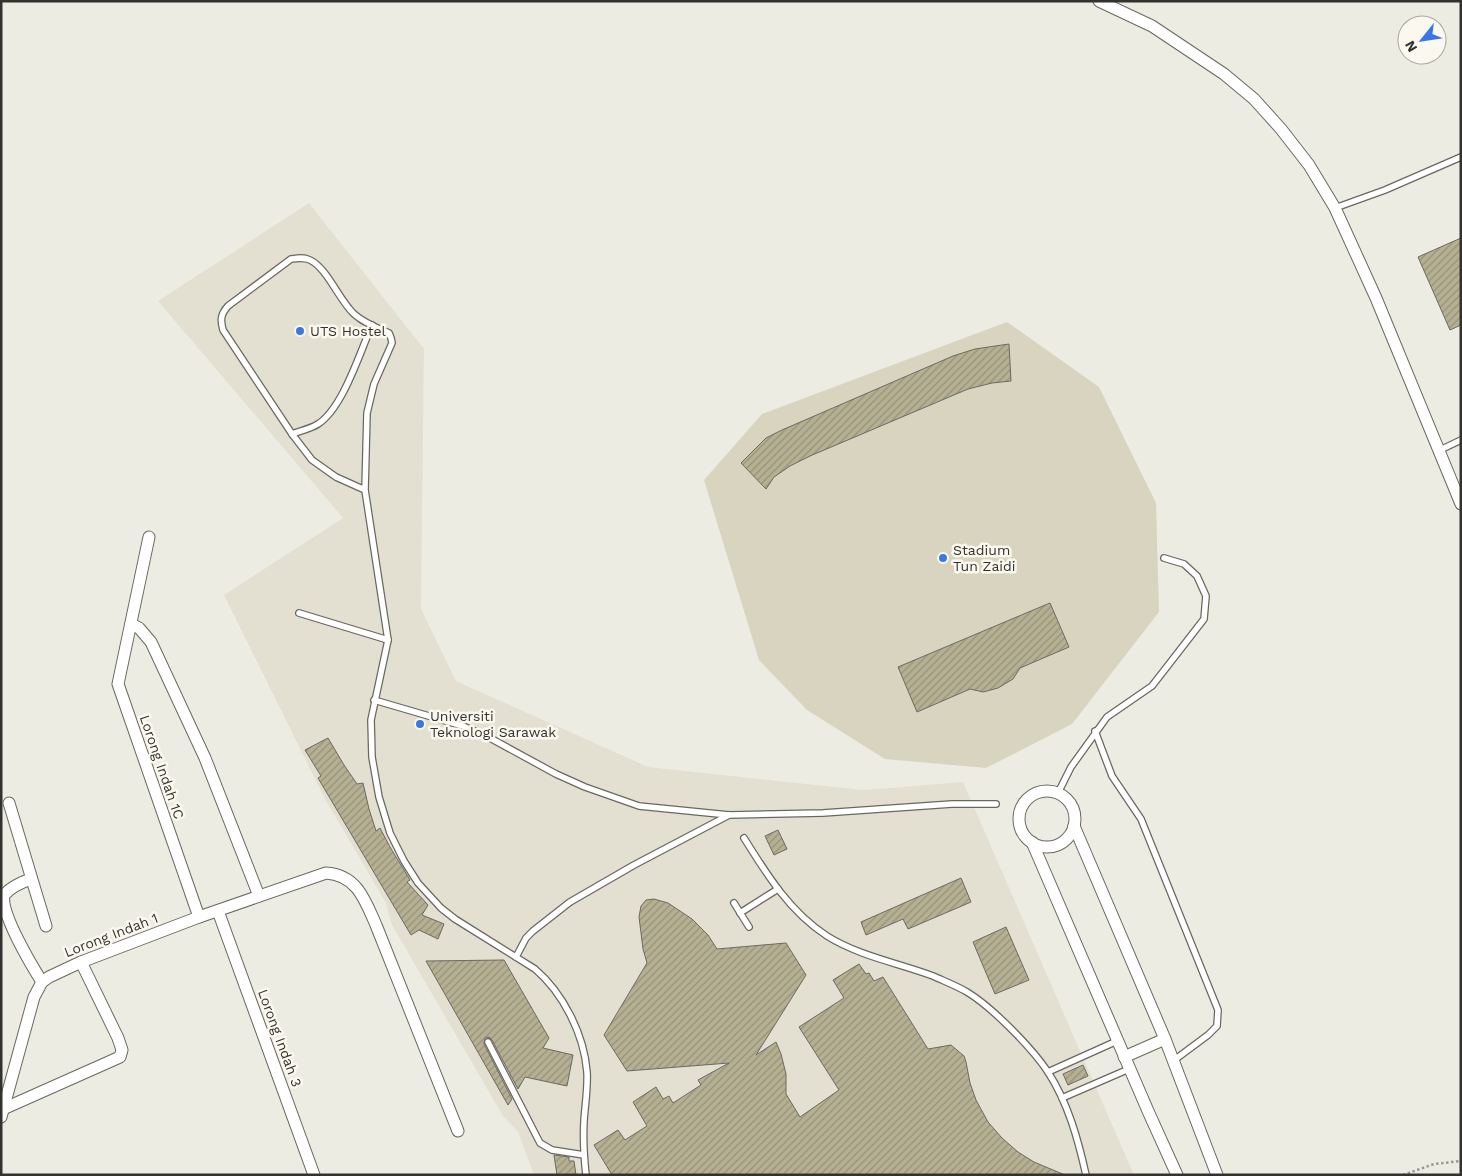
<svg xmlns="http://www.w3.org/2000/svg" width="1462" height="1176" font-family="'Work Sans',sans-serif">
<defs>
<pattern id="building-hatch" width="6" height="6" patternUnits="userSpaceOnUse" patternTransform="scale(1.25)"><rect width="6" height="6" fill="#b6b093"/><path d="M-1 1l2-2M0 6l6-6M5 7l2-2" fill="none" stroke="#959078"/></pattern>
</defs>
<rect width="100%" height="100%" fill="#edece2"/>
<path fill="#e4e0d1" d="M309,203L424,349L421,609L456,681L648,767L863,790L963,782L1134,1175H534L518,1132L503,1116L392,925L386,903L325,799L224,595L343,518L158,301Z"/>
<path fill="#d8d4c0" d="M1007,322L1099,387L1156,503L1159,612L1072,724L986,768L885,759L807,710L759,660L704,480L762,414Z"/>
<g fill="url(#building-hatch)" stroke="#6b6a61">
<path d="M1461,238V325L1450,330L1418,257Z"/>
<path d="M1009,344L1011,381L992,383L968,389L810,456L790,466L774,477L766,489L741,463L766,438L782,430L953,356L975,349Z"/>
<path d="M1050,603L1069,647L1020,668L1013,679L998,688L983,692L970,689L917,712L898,667Z"/>
<path d="M328,738L344,765L357,784L363,783L369,809L376,831L380,828L390,847L410,880L407,882L428,905L422,915L444,924L438,939L419,930L411,935L318,778L321,776L305,750Z"/>
<path d="M778,830L787,849L774,855L765,836Z"/>
<path d="M961,878L971,902L908,929L903,919L866,935L861,922Z"/>
<path d="M654,899L668,903L692,919L708,935L717,949L786,943L806,975L756,1055L776,1042L781,1054L786,1074V1094L800,1117L839,1090L799,1027L844,998L833,980L859,964L866,974L869,973L874,981L883,977L928,1049L951,1045L964,1056L966,1062L970,1083L976,1100L988,1122L1002,1138L1018,1152L1034,1162L1065,1175H612L594,1145L618,1130L625,1140L647,1126L633,1102L656,1087L663,1099L669,1096L673,1103L701,1085L698,1080L729,1063L627,1071L604,1035L647,963L643,949L639,917L641,906L646,900Z"/>
<path d="M1006,927L1029,980L995,994L973,942Z"/>
<path d="M504,960L549,1038L543,1048L573,1055L567,1086L525,1077L518,1089L492,1040L489,1037L485,1038L484,1044L512,1099L508,1105L426,961Z"/>
<path d="M1083,1065L1088,1076L1068,1085L1063,1074Z"/>
<path d="M554,1155L569,1157V1161H574L576,1175H557Z"/>
</g>
<g fill="none" stroke-linecap="round" stroke-linejoin="round">
<defs>
<g id="lane">
<path d="M1335,208L1385,190L1461,157"/>
<path d="M292,434C300,431 310,429 318,424C343,408 360,352 372,325"/>
<path d="M1438,451L1461,440"/>
<path d="M365,490L367,413L374,384L392,343L391,338L389,333C377,328 364,323 354,314C339,300 327,268 310,260C304,257 298,258 291,259L228,306C221,314 220,319 223,330L292,434L312,460L336,477L365,490L388,640L371,720L372,757L379,797L390,833L404,861L418,883L441,908L455,919L535,969C563,993 584,1034 587,1072C588,1088 585,1105 584,1121C583,1139 584,1157 586,1175"/>
<path d="M299,613L388,640"/>
<path d="M374,700L463,726L490,738L556,774L585,787L639,806L729,815L823,813L952,804H996"/>
<path d="M1095,731L1112,776L1141,819L1218,1010L1217,1026L1208,1035L1173,1061"/>
<path d="M1058,793L1071,767L1107,717L1152,686L1204,619L1206,596L1197,576L1184,564L1164,558"/>
<path d="M744,838C767,875 790,912 827,936C859,956 898,963 933,976C944,981 957,986 967,992C992,1007 1032,1048 1048,1072C1068,1103 1078,1139 1086,1175"/>
<path d="M734,903L749,927"/>
<path d="M740,913L778,889"/>
<path d="M516,957L526,938L533,931L570,902L634,865L729,815"/>
<path d="M488,1042L540,1143L552,1150L584,1155"/>
<path d="M1048,1072L1117,1041"/>
<path d="M1062,1098L1129,1069"/>
</g>
<g id="street">
<path d="M1099,1L1152,26L1224,74L1254,99L1281,129L1309,165L1335,208L1376,298L1461,504"/>
<path d="M149,537L118,684L199,917"/>
<path d="M131,624L139,628L151,642L205,758L259,896"/>
<circle cx="1047" cy="819" r="28"/>
<path d="M9,803L46,926"/>
<path d="M1074,826L1165,1039L1217,1175"/>
<path d="M1032,842L1148,1111L1177,1175"/>
<path d="M31,879C22,882 11,887 4,895C0,913 32,966 42,982"/>
<path d="M218,911L314,1175"/>
<path d="M1124,1057L1165,1039"/>
<path d="M3,1109L120,1057L122,1050L118,1038L81,962"/>
<path d="M1,1117L34,997L42,982L49,977L81,962L199,917L326,873C357,875 365,900 376,925L458,1131"/>
</g>
</defs>
<use href="#lane" stroke="#696860" stroke-width="8"/>
<use href="#street" stroke="#696860" stroke-width="13"/>
<path stroke="#9a9992" stroke-width="2.5" stroke-dasharray="2.5 2.5" stroke-linecap="butt" d="M1403,1175L1434,1164L1461,1161"/>
<use href="#lane" stroke="#fff" stroke-width="5.5"/>
<use href="#street" stroke="#fff" stroke-width="11"/>
</g>
<g fill="#3a77e6" stroke="#fbf9ef" stroke-width="2">
<circle cx="300" cy="331" r="5"/>
<circle cx="943" cy="558" r="5"/>
<circle cx="420" cy="724" r="5"/>
</g>
<g text-anchor="middle" dominant-baseline="central" stroke-width="5" stroke-linejoin="round" paint-order="stroke">
<g font-size="14" fill="#33322e" stroke="#fbf9ef" text-anchor="start">
<text x="310" y="331">UTS Hostel</text>
<text x="953" y="550">Stadium<tspan x="953" dy="16">Tun Zaidi</tspan></text>
<text x="430" y="716">Universiti<tspan x="430" dy="16">Teknologi Sarawak</tspan></text>
</g>
<g font-size="14" fill="#33322e" stroke="#fbf9ef">
<text transform="translate(162 767) rotate(71)">Lorong Indah 1C</text>
<text transform="translate(111 935) rotate(-21)">Lorong Indah 1</text>
<text transform="translate(280 1038) rotate(70)">Lorong Indah 3</text>
</g>
</g>
<rect width="1462" height="1176" fill="none" stroke="#33322e" stroke-width="5"/>
<g transform="translate(1422 40) rotate(240)"><circle r="24" fill="#fbf9ef" stroke="#aba9a2"/>
<path d="M0-4L9 19L0 12L-9 19Z" fill="#3a77e6"/>
<text y="-8" font-size="14" font-weight="bold" text-anchor="middle" fill="#33322e">N</text>
</g>
</svg>
